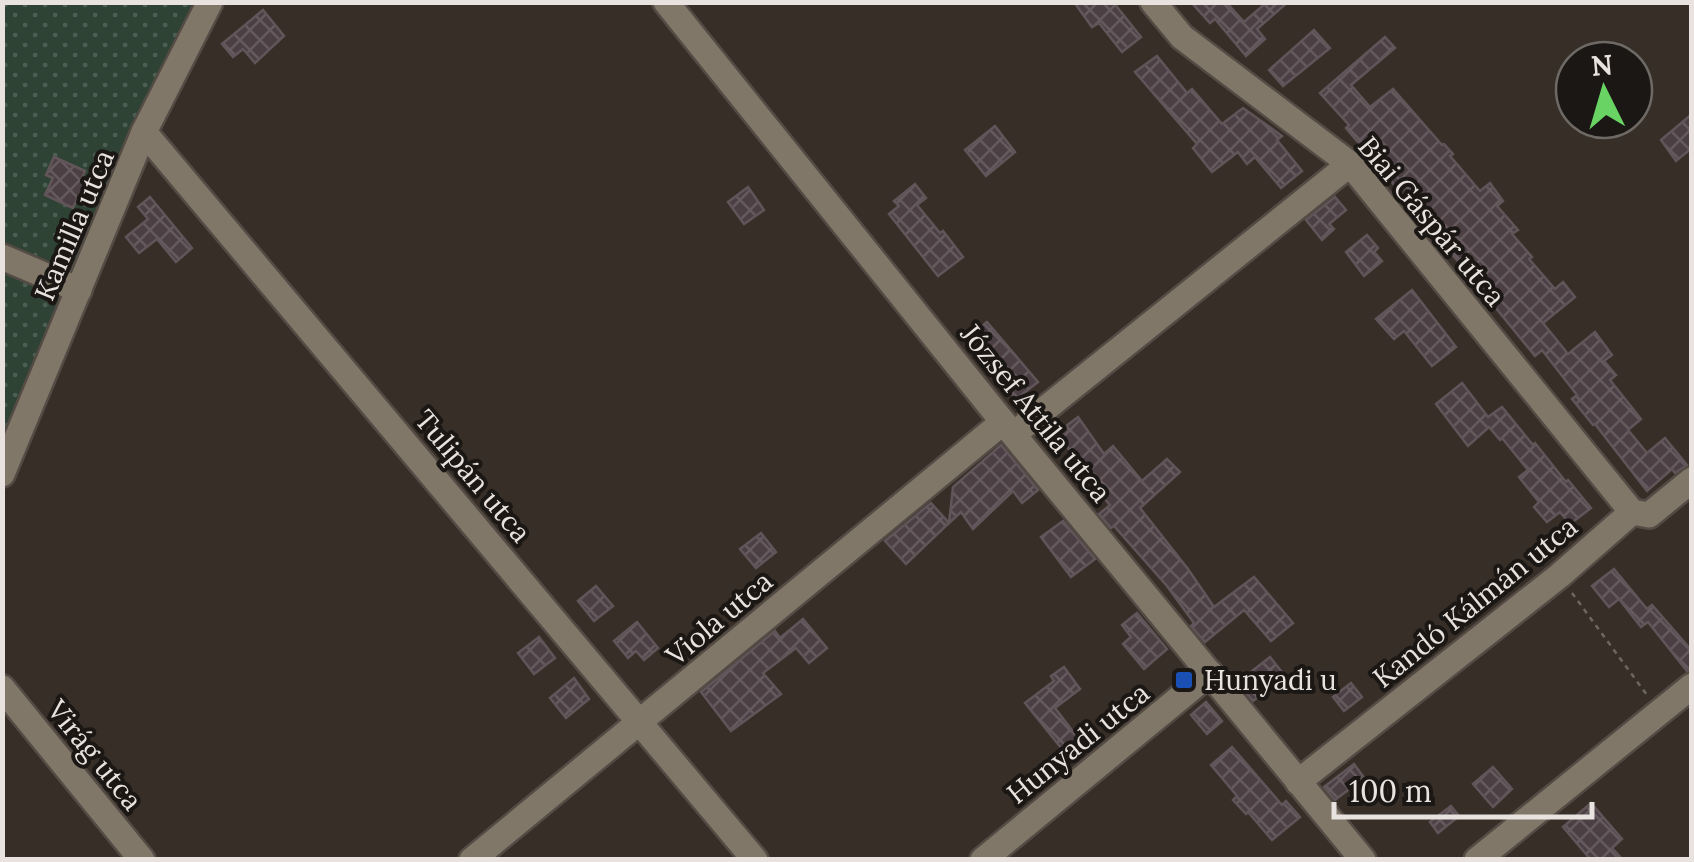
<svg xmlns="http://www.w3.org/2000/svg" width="1694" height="862" font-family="Lora,serif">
<defs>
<pattern id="grass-dots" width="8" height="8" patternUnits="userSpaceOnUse" patternTransform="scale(2.5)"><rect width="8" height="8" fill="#2f4335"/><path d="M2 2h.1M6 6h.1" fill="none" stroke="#4d5e52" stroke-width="1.8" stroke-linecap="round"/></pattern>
<pattern id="building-cross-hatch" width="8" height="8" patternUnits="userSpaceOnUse" patternTransform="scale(2.5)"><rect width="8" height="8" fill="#4b3f44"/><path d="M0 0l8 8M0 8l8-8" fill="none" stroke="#655b5f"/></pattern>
</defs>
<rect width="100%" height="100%" fill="#362e27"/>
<path fill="url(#grass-dots)" d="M3,3H196L3,456Z"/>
<g fill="url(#building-cross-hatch)" stroke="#61555a" stroke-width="2.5">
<path d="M1074,2H1113L1141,37L1122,52L1099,23L1092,27Z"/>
<path d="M1191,2H1226L1244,22L1267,2H1288L1257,29L1265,39L1246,56L1215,19L1210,23Z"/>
<path d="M263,10L284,36L255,63L243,49L233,57L222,44Z"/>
<path d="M1314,30L1330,48L1283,86L1269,70Z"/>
<path d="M1385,37L1395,48L1351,85L1370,107L1393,89L1442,145L1444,144L1453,154L1450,156L1480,191L1490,183L1503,201L1497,206L1518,230L1512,234L1532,257L1529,259L1555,289L1563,282L1575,297L1543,323L1568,354L1595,332L1612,355L1604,361L1616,375L1610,380L1641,419L1628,430L1647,453L1665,438L1687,465L1675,473L1672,469L1647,491L1595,424L1593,425L1572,399L1577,395L1542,350L1535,356L1447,248L1446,249L1422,219L1420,221L1402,200L1405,198L1346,128L1349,125L1320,93Z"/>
<path d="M1157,56L1187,93L1192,89L1222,124L1243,108L1282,136L1277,140L1302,171L1281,188L1255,157L1247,164L1238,152L1212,172L1193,148L1197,144L1135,72Z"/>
<path d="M1692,114V148L1676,161L1661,140Z"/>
<path d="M995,126L1015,152L986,176L965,150Z"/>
<path d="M54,157L85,171L81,180L88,182L79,200L77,199L73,208L45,195L53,178L46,175Z"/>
<path d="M915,184L926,198L917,205L940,233L943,231L963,257L938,276L889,214L899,206L894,201Z"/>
<path d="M748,187L764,210L744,224L728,202Z"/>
<path d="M150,197L192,248L176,262L157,239L139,253L126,237L148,219L138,207Z"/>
<path d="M1335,197L1346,210L1329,224L1334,229L1322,240L1306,220Z"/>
<path d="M1367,235L1378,248L1374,252L1382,261L1364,276L1346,252Z"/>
<path d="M1412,290L1456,347L1432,366L1404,331L1394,339L1376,319Z"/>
<path d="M987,322L1038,382L1016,399L994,372L996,370L969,336Z"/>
<path d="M1462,383L1488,417L1502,407L1533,445L1535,443L1566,482L1568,480L1591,508L1570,524L1560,512L1547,522L1534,507L1539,502L1519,477L1528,470L1502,438L1500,440L1489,427L1468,446L1436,404Z"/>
<path d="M1078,417L1104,454L1113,446L1142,481L1167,459L1180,472L1140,508L1188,569L1214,607L1254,577L1293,623L1271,641L1244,610L1205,642L1191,626L1194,623L1167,586L1114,526L1111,528L1099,514L1110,505L1082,472L1084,470L1057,433Z"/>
<path d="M1001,445L1038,490L1022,503L1013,491L973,529L961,512L949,523L953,487Z"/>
<path d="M931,503L949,523L906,564L885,541Z"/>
<path d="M1063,521L1095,559L1071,577L1041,537Z"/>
<path d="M761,533L776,552L756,568L740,549Z"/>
<path d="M1614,569L1647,609L1652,605L1692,651V670L1687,671L1648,622L1641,627L1619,599L1609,607L1592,586Z"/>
<path d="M596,586L613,606L594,621L578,601Z"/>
<path d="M1137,613L1167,649L1144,669L1123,644L1131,637L1122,625Z"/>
<path d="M803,619L827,648L809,663L796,648L763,673L781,694L731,731L701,692L775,631L780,638Z"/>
<path d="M637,622L658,648L644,660L636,651L628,658L614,641Z"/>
<path d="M539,637L555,658L534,674L518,653Z"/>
<path d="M1270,657L1285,676L1253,701L1238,682Z"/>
<path d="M1064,667L1080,689L1055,708L1081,742L1066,754L1025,703L1054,681L1051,676Z"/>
<path d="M574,678L589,699L566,718L550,698Z"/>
<path d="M1351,683L1362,697L1344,711L1333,697Z"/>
<path d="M1206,702L1222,721L1207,734L1191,715Z"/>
<path d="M1232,747L1282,805L1286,801L1300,817L1272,840L1248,812L1246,814L1233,800L1237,796L1211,765Z"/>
<path d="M1354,764L1368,783L1357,792L1352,787L1335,800L1324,787Z"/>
<path d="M1493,767L1512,789L1493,807L1473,784Z"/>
<path d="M1591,803L1622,839L1612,848L1623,860H1591L1563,827Z"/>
<path d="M1451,806L1459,816L1438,833L1430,822Z"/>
</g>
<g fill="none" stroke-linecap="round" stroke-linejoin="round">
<defs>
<g id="minor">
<path d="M666,2L1003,422L1363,860"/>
<path d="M1153,2L1182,37L1350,164L1632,512"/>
<path d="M144,132L755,860"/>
<path d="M2,257L79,290"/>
<path d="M1014,434L1350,164"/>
<path d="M2,474L144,132L210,2"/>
<path d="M1632,512L1649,515L1692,480"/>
<path d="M2,688L142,860"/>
<path d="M1298,782L1559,576L1632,512"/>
<path d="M472,860L1003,422"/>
<path d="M983,860L1210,673"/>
<path d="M1477,860L1692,686"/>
</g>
</defs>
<use href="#minor" stroke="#534b44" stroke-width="30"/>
<path stroke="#6e6660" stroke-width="2.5" stroke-dasharray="5 5" stroke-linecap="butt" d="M1572,593L1647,695"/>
<use href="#minor" stroke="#817769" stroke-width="25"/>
</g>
<rect fill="#1a4fb4" stroke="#1b1714" stroke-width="4" x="1174" y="670" width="20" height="20" rx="5"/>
<g text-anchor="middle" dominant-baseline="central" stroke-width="8" stroke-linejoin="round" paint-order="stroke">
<g font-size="28" fill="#e9e3df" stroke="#1b1714">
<text transform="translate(1432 221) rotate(50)">Biai Gáspár utca</text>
<text transform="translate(74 225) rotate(-67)">Kamilla utca</text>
<text transform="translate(1036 413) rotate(51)">József Attila utca</text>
<text transform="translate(473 476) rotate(50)">Tulipán utca</text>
<text transform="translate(1475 602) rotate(-39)">Kandó Kálmán utca</text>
<text transform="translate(719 618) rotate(-40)">Viola utca</text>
<text transform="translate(1078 743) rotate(-39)">Hunyadi utca</text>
<text transform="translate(95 755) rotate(51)">Virág utca</text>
</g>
<g font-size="28" fill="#e9e3df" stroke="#1b1714" text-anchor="start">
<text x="1204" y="680">Hunyadi u</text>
</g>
</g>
<rect width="1694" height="862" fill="none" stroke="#e9e3df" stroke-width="10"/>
<g transform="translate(1604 90) rotate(355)"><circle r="48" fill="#1b1714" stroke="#6d6965" stroke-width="2.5"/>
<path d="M0-8L18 38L0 25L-18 38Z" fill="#69d464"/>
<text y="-15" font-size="28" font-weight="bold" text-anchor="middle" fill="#e9e3df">N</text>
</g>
<path d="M1334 802v15h258v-15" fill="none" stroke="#e9e3df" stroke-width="5"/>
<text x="1349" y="802" font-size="30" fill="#e9e3df" stroke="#1b1714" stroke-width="8" paint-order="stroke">100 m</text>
</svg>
